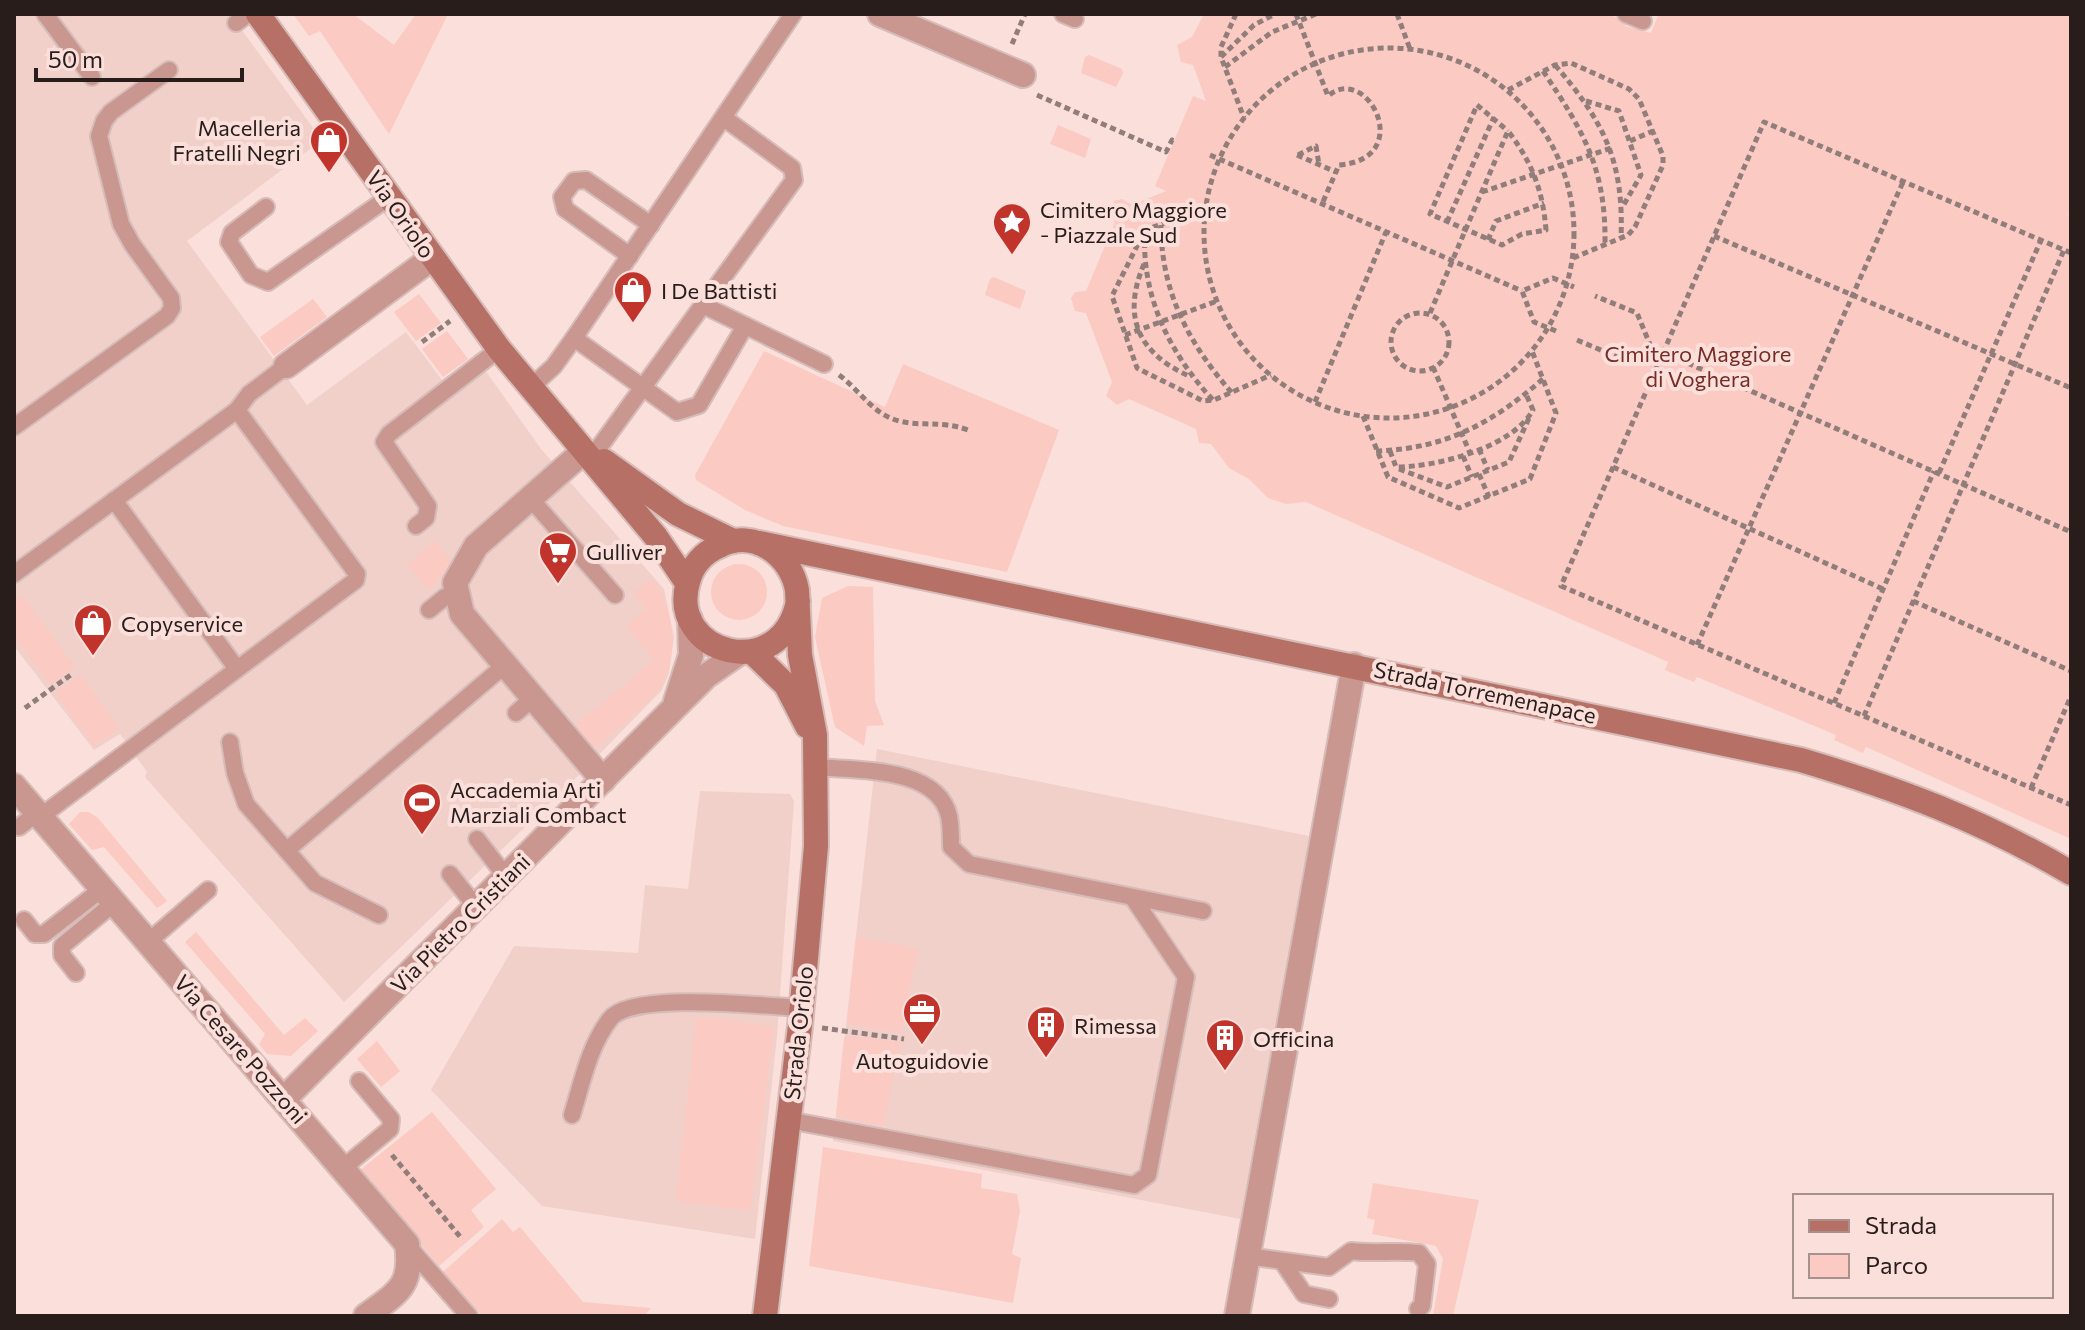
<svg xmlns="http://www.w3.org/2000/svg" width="2085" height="1330" font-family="Commissioner,sans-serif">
<rect width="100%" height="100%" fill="#fbdfdb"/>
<g fill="#f1d0ca">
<path d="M14,14H230L322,140L187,241L307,405L406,332L442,380L475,356L541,449L664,589L674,637L669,673L662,690L582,772L344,1002L145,777L147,772L120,734L94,750L14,646Z"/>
<path d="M877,749L1309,836L1240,1219L833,1141Z"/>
<path d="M700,791L790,794L794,801L777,1036L755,1239L542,1206L431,1090L514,946L638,953L645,885L688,889Z"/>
</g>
<g fill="#fbcac3">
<path d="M293,14H353L394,45L416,14H448L389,134L320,31L309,36Z"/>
<path d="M1204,14H1609L1625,21V26L1651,33L1658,16L1654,14H2071V213L2067,214L2071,216V839L1866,747L1863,753L1834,740L1836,735L1697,677L1694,682L1665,670L1668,662L1306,502L1286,504L1268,498L1249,479L1229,468L1211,444L1199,443L1196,429L1129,399L1117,405L1106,396L1112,382L1086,313L1075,311L1071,298L1075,292L1086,291L1115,222L1109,214L1114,201L1122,199L1132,205L1166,191L1155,186L1193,96L1206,101L1193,65L1181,62L1177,45L1192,37Z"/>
<path d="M1089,55L1122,69L1123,73L1116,87L1081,73L1085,57Z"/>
<path d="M1058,125L1091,139L1085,158L1050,144Z"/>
<path d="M994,277L1026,291L1020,309L985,295L990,279Z"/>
<path d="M419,294L441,323L416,341L394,312Z"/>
<path d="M313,299L327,317L274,356L260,337Z"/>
<path d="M447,331L468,359L443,377L422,349Z"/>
<path d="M764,351L885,407L903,364L1059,430L1007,572L783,526L745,510L696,480L695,475Z"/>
<path d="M435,541L451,561V566L429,590L407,564Z"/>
<circle cx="739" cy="592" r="28"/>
<path d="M652,578C673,604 681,660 659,689C644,709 619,726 601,744L593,747L585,744L572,728L654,660L626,626L646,609L634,593Z"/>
<path d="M848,586L873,587L875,701L884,725L867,726L864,746L835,727L815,637L822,598Z"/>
<path d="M22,595L75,667L50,685L14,636V601Z"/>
<path d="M80,674L119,728L94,746L55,693Z"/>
<path d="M80,812H89L98,818L167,901L157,908L104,847L92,850L69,824Z"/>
<path d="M196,932L284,1035L305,1018L318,1031L291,1056L267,1054L259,1044L265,1034L185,942Z"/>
<path d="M856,937L918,948L901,1033L847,1024Z"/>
<path d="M716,1018L774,1027L751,1207L747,1210L676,1201L696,1019Z"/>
<path d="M851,1036L900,1042L883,1126L836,1116L844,1038Z"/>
<path d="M377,1041L400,1071L381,1087L357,1059Z"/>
<path d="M432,1112L496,1189L471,1210L484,1227L439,1266L359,1171Z"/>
<path d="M823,1147L982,1174L981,1188L1017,1194L1020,1211L1012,1254L1021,1258L1013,1303L809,1266Z"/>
<path d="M1373,1183L1479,1200L1453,1316H1433L1443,1259L1436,1246L1372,1234L1375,1220L1367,1218Z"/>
<path d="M502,1219L513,1232L520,1227L583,1302L651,1308L644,1316H482L443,1272Z"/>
</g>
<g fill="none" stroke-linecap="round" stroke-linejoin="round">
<defs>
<g id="lane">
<path d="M45,14L92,77"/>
<path d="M1063,14L1075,19"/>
<path d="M1626,14L1643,21"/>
<path d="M236,23L248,14"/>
<path d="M266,207L232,233L229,242L251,275L268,282L389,197"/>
<path d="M630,256L565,209L562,197L574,181L586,180L651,225"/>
<path d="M703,305L824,364"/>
<path d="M574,338L793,14"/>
<path d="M530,388L554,366L574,338L677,412L699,405L745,326"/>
<path d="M14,427L167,316L172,308L171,298L132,244L121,224L99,136L104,121L111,112L169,70"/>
<path d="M595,453L794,180L792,168L724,118"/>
<path d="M530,498L615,595"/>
<path d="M114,500L237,669"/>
<path d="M416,526L426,518L428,506L384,442L389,434L499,349"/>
<path d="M14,574L237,410L249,394L286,366"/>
<path d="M429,610L445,597L456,596"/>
<path d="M516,713L533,698"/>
<path d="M230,742L235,773L246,804L315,883L379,915"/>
<path d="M817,767C857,771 937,766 949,816C951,826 951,837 951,847L969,864L1203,911"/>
<path d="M40,817L356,580L357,574L237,410"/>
<path d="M19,827L37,813"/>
<path d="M477,839L506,877"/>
<path d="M287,850L505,665"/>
<path d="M450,874L476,907"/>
<path d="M24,920L35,934H44L102,889"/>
<path d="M148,942L208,890"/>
<path d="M76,973L62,955V946L114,903"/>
<path d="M572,1115C582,1083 589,1046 610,1019C631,991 764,1006 801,1008"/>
<path d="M788,1120L1134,1185L1148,1175L1186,977L1133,898"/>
<path d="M343,1168L390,1129L391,1119L359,1081"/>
<path d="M407,1245L469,1316"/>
<path d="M1247,1256L1329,1267L1351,1251C1375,1254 1395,1250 1419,1253L1427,1264L1422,1306L1418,1309"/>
<path d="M1282,1261L1304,1294L1329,1299"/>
</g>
<g id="street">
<path d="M880,14L1023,75"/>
<path d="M286,366L432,258"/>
<path d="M584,451L476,546L455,583L462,614L603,780"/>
<path d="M676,701L691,655L690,619"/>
<path d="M14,786L407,1244C413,1287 398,1292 366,1316"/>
<path d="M285,1098L706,676L739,653"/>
<path d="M1237,1316L1354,665"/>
</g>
<g id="secondary">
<path d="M258,14L499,349L656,537L687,583"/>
<path d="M604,461L678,514L733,541"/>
<path d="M759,543L1801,760C1901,790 1981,820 2071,873"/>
<path d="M752,652L786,685L807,726"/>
<path d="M765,1316L800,1026L816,846L815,735L800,655L797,590C791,555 754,528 719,546C703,553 692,566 688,582C667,655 782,685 798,601"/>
</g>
</defs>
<use href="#lane" stroke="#d5bcb8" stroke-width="20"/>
<use href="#street" stroke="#d5bcb8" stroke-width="28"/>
<use href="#secondary" stroke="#d5bcb8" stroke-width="28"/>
<g stroke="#917d7a" stroke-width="5" stroke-dasharray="6 4" stroke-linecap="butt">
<path d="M1236,14L1221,47V57L1244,118"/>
<path d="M1296,14L1328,96C1367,62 1417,159 1339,165L1322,204"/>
<path d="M1397,14L1410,49"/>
<path d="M1012,44L1025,14"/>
<circle cx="1389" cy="233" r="185"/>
<path d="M1221,57L1254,25L1275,14"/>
<path d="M1555,65C1604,122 1624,161 1621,238"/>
<path d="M1225,67L1272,32L1316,14"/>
<path d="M1543,71C1584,132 1606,169 1605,244"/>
<path d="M1508,90L1555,65L1571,63L1629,89L1639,99L1663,156V165L1635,227L1628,235L1573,258"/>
<path d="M1037,95L1166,152L1172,140L1176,141"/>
<path d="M1586,101L1619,111L1641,175L1623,206"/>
<path d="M1630,141L1653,131"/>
<path d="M1210,155L1522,291"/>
<path d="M1297,155L1336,172"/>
<path d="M1298,155L1316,146L1319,165"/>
<path d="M1482,192L1611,148"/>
<path d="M1205,218L1193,213L1145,230L1112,296L1137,368L1203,401L1214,400L1271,375"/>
<path d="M1447,222L1494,117"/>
<path d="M1161,225C1161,292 1189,344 1232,393"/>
<path d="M1145,232C1141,296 1170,354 1213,400"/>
<path d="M1714,236L2071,388"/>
<path d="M1488,240L1496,221L1544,203"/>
<path d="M2071,253L1764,122L1561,586L2071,805"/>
<path d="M1144,264C1121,318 1139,354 1191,377"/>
<circle cx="1420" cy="342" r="29"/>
<path d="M1430,313C1456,252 1482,191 1508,131C1532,162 1543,191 1546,230L1522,234L1502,245L1430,214L1477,105L1508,131"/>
<path d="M1556,331L1534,322L1522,291L1553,278L1574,287"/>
<path d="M1125,335L1217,301"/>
<path d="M1577,340L1622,359L1651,347L1637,313L1595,296"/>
<path d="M422,342L450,321"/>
<path d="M1651,347L2071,532"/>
<path d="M1433,367L1470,453"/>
<path d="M839,375C860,390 872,414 899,421C923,427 940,420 968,430"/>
<path d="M1315,402L1386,232"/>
<path d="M1363,416L1388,477L1459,508L1530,479L1556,413L1532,351"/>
<path d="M1479,449L1488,470"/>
<path d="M1376,451C1445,449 1493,423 1544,378"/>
<path d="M1390,451L1396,467C1436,467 1512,448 1533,410L1526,394"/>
<path d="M1463,456L1472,477"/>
<path d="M1613,467L1883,589"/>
<path d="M1399,469L1447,487L1509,462L1529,418"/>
<path d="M1939,473L2041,240"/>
<path d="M1479,474L1489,497"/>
<path d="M1913,601L2071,671"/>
<path d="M1697,645L1903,182"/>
<path d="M1834,703L1934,471"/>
<path d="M25,708L72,674"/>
<path d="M1864,716L2064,250"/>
<path d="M2031,788L2071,696"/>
<path d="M822,1028L904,1039"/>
<path d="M392,1155L462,1239"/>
</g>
<use href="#lane" stroke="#c99790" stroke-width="16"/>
<use href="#street" stroke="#c99790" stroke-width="24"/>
<use href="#secondary" stroke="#b77066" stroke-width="24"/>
</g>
<defs>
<symbol id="shop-pin" viewBox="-11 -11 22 30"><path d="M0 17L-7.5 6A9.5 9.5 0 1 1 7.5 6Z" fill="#c1342b" stroke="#fbdfdb"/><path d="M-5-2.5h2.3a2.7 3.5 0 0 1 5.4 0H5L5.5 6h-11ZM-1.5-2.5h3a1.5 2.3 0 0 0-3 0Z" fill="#fff"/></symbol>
<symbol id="sight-pin" viewBox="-11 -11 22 30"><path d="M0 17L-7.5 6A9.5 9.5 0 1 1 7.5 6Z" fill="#c1342b" stroke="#fbdfdb"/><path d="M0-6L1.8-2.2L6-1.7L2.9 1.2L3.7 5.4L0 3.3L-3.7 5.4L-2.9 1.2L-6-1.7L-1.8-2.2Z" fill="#fff"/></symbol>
<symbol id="supermarket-pin" viewBox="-11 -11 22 30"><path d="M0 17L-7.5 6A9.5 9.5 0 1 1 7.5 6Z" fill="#c1342b" stroke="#fbdfdb"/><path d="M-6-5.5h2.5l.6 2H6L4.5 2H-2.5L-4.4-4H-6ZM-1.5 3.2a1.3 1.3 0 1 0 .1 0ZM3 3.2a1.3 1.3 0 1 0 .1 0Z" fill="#fff"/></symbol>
<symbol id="stadium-pin" viewBox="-11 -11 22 30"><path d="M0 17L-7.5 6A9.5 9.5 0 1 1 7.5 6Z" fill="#c1342b" stroke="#fbdfdb"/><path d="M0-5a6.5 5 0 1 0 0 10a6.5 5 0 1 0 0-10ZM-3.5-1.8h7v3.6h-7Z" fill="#fff"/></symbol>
<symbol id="office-pin" viewBox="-11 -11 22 30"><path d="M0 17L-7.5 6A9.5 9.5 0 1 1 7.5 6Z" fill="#c1342b" stroke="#fbdfdb"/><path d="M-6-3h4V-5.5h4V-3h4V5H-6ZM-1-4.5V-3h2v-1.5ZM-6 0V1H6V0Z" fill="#fff"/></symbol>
<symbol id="building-pin" viewBox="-11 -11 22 30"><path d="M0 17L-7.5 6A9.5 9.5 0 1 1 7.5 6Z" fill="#c1342b" stroke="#fbdfdb"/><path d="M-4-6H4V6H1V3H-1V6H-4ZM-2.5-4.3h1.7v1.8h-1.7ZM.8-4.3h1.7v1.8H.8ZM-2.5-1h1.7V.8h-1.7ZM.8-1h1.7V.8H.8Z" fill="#fff"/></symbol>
</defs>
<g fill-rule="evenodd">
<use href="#shop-pin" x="307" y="118" width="44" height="60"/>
<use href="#sight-pin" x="990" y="200" width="44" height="60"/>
<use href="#shop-pin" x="611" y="268" width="44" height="60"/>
<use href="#supermarket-pin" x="536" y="529" width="44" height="60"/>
<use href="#shop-pin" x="71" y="601" width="44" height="60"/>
<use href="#stadium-pin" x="400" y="780" width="44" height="60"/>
<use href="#office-pin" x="900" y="990" width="44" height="60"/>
<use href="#building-pin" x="1024" y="1003" width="44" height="60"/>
<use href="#building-pin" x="1203" y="1016" width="44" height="60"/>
</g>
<g text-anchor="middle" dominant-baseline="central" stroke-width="8" stroke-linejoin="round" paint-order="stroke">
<g font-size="22" fill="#291d1b" stroke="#fbdfdb" text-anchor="start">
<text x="301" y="127" text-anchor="end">Macelleria<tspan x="301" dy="25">Fratelli Negri</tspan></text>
<text x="1040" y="209">Cimitero Maggiore<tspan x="1040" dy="25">- Piazzale Sud</tspan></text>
<text x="661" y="290">I De Battisti</text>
<text x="586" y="551">Gulliver</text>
<text x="121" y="623">Copyservice</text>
<text x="450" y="789">Accademia Arti<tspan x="450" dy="25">Marziali Combact</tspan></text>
<text x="1074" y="1025">Rimessa</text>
<text x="1253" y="1038">Officina</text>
<text x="922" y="1060" text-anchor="middle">Autoguidovie</text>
</g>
<g font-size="22" fill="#291d1b" stroke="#fbdfdb">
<text transform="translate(401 214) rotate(55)">Via Oriolo</text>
<text transform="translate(1485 692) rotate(12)">Strada Torremenapace</text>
<text transform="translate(460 923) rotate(-45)">Via Pietro Cristiani</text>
<text transform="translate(798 1033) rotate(-84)">Strada Oriolo</text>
<text transform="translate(241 1049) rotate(49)">Via Cesare Pozzoni</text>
</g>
<g font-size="22" fill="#772d26" stroke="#fbdfdb">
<text x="1698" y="353">Cimitero Maggiore<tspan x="1698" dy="25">di Voghera</tspan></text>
</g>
</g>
<rect width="2085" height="1330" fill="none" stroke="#291d1b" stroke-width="32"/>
<rect x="1793" y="1194" width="260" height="104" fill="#fbdfdb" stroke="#a7918e" stroke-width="2"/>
<rect x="1809" y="1220" width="40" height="12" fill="#b77066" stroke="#a7918e" stroke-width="2"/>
<text x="1865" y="1234" font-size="24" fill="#291d1b">Strada</text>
<rect x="1809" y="1254" width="40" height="24" fill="#fbcac3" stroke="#a7918e" stroke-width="2"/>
<text x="1865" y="1274" font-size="24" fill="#291d1b">Parco</text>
<path d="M36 68v12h206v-12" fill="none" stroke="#291d1b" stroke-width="4"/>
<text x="48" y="68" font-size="24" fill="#291d1b" stroke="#fbdfdb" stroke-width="6" paint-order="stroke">50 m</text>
</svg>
